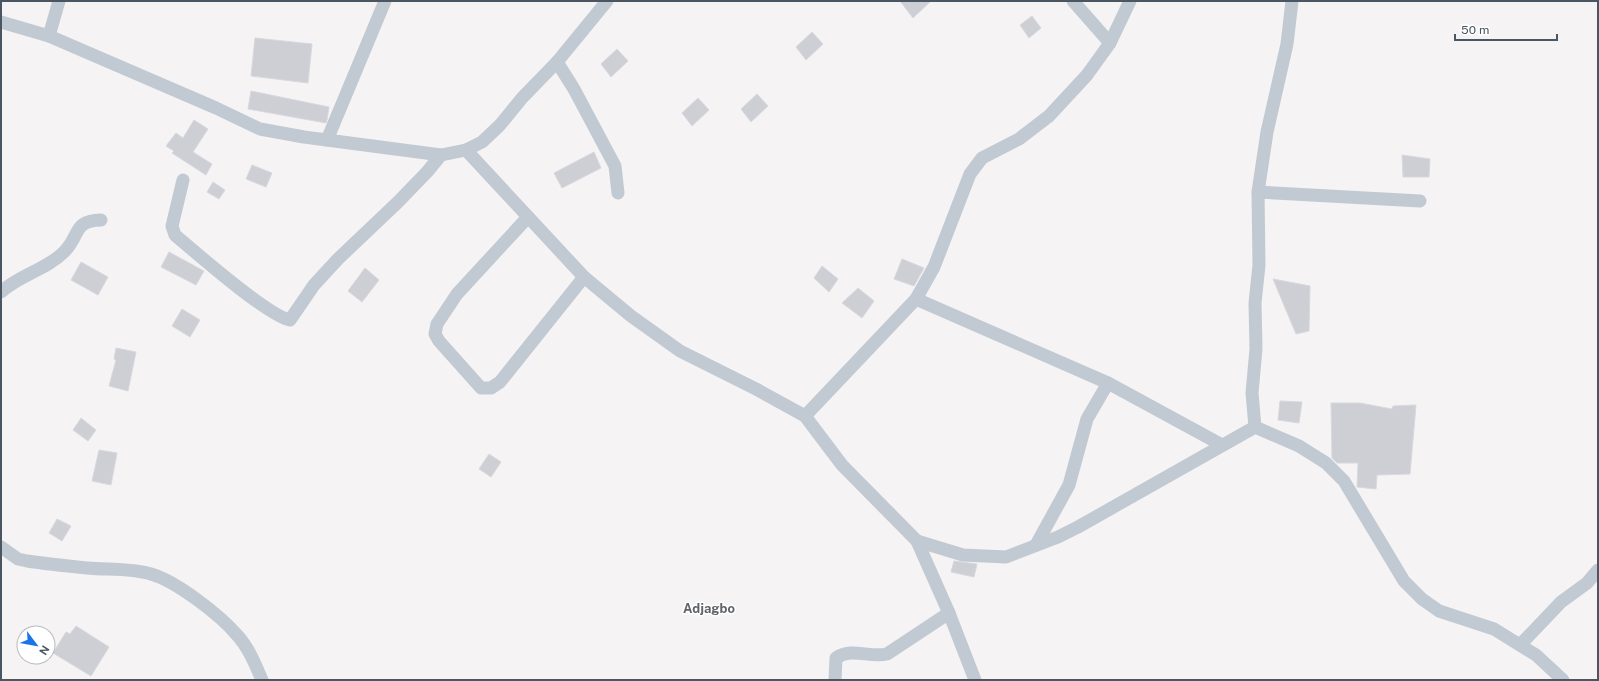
<svg xmlns="http://www.w3.org/2000/svg" width="1599" height="681" font-family="'Public Sans',sans-serif">
<rect width="100%" height="100%" fill="#f5f3f3"/>
<g fill="#cdcfd5" stroke="#d7d9de">
<path d="M900,1H931L913,18Z"/>
<path d="M1032,16L1041,28L1029,38L1020,25Z"/>
<path d="M812,32L823,44L806,60L796,47Z"/>
<path d="M255,38L312,44L308,83L251,76Z"/>
<path d="M617,49L628,61L611,77L601,64Z"/>
<path d="M251,91L329,107L327,120L326,123L248,109Z"/>
<path d="M757,94L768,106L751,122L741,109Z"/>
<path d="M698,98L709,110L692,126L682,113Z"/>
<path d="M194,120L208,129L193,152L212,164L206,175L172,153L174,151L166,146L176,133L183,138Z"/>
<path d="M594,152L601,168L562,188L554,173Z"/>
<path d="M1402,155L1430,159L1429,177H1403Z"/>
<path d="M252,165L272,173L266,187L246,179Z"/>
<path d="M213,182L225,190L219,199L207,192Z"/>
<path d="M169,252L204,271L196,285L161,267Z"/>
<path d="M902,259L924,268L914,286L894,279Z"/>
<path d="M81,262L108,277L98,295L71,280Z"/>
<path d="M822,266L838,279L829,292L814,278Z"/>
<path d="M365,268L379,280L362,302L348,291Z"/>
<path d="M1273,279L1310,286L1309,331L1296,334Z"/>
<path d="M858,288L874,301L862,318L842,303Z"/>
<path d="M182,309L200,320L190,337L172,326Z"/>
<path d="M116,348L136,352L128,391L109,386L116,360L114,359Z"/>
<path d="M1280,401L1302,402L1299,423L1278,420Z"/>
<path d="M1331,403H1360L1392,409L1393,406L1416,405L1410,474L1377,475L1376,489L1357,487L1358,463H1337L1332,458Z"/>
<path d="M81,418L96,430L88,441L73,430Z"/>
<path d="M99,450L117,453L111,485L92,481Z"/>
<path d="M489,454L501,462L491,477L479,469Z"/>
<path d="M57,519L71,526L62,541L49,533Z"/>
<path d="M954,561L977,564L974,577L951,572Z"/>
<path d="M76,626L109,647L91,676L53,653L66,632L70,634Z"/>
</g>
<g fill="none" stroke-linecap="round" stroke-linejoin="round">
<g stroke="#c1cad2" stroke-width="13">
<path d="M1073,1L1110,43"/>
<path d="M1,22L49,36L216,108L260,129L304,137L441,155L466,150L482,142L500,125L522,98L557,62L607,1"/>
<path d="M49,36L59,1"/>
<path d="M557,62L574,89L615,166L618,193"/>
<path d="M327,140L385,1"/>
<path d="M466,150L584,277L631,316L680,351L756,389L805,416L842,465L917,541L963,555L1006,557L1058,537L1078,527L1255,427L1299,446L1326,463L1344,481L1404,581L1422,599L1439,611L1494,629L1536,655L1563,680"/>
<path d="M183,180L172,226L175,235C195,252 268,316 290,320L314,285L338,259L398,202L427,172L441,155"/>
<path d="M1258,192L1420,201"/>
<path d="M528,217L457,294L437,324L435,334L439,341L481,388H491L500,382L584,277"/>
<path d="M1,292C19,275 46,270 64,252C81,235 72,221 101,220"/>
<path d="M916,299L1108,383L1222,445"/>
<path d="M805,416L916,299L934,267L970,174L982,158L1019,139L1049,116L1087,75L1110,43L1130,1"/>
<path d="M1255,427L1252,393L1256,349L1255,303L1259,265L1258,192L1267,132L1287,44L1292,1"/>
<path d="M917,541L949,613L975,680"/>
<path d="M1036,545L1069,485L1087,419L1108,383"/>
<path d="M1,547L18,559L27,561C47,564 67,566 87,568C108,570 130,568 151,574C176,581 220,615 237,635C249,648 255,664 262,680"/>
<path d="M1520,645L1561,602L1587,583L1598,570"/>
<path d="M835,680L836,658C851,647 869,658 887,654L949,613"/>
</g>
</g>
<g text-anchor="middle" dominant-baseline="central" stroke-width="3" stroke-linejoin="round" paint-order="stroke">
<g font-size="13" font-weight="bold" fill="#5f6368" stroke="#fff">
<text x="709" y="608">Adjagbo</text>
</g>
</g>
<rect width="1599" height="681" fill="none" stroke="#4a5661" stroke-width="4"/>
<g transform="translate(36 645) rotate(122)"><circle r="19" fill="#ffffff" stroke="#b7bbc0"/>
<path d="M0-3L7 15L0 10L-7 15Z" fill="#1a73e8"/>
<text y="-6" font-size="11" font-weight="bold" text-anchor="middle" fill="#4a5661">N</text>
</g>
<path d="M1455 34v6h102v-6" fill="none" stroke="#4a5661" stroke-width="2"/>
<text x="1461" y="34" font-size="12" fill="#4a5661" stroke="#ffffff" stroke-width="3" paint-order="stroke">50 m</text>
</svg>
